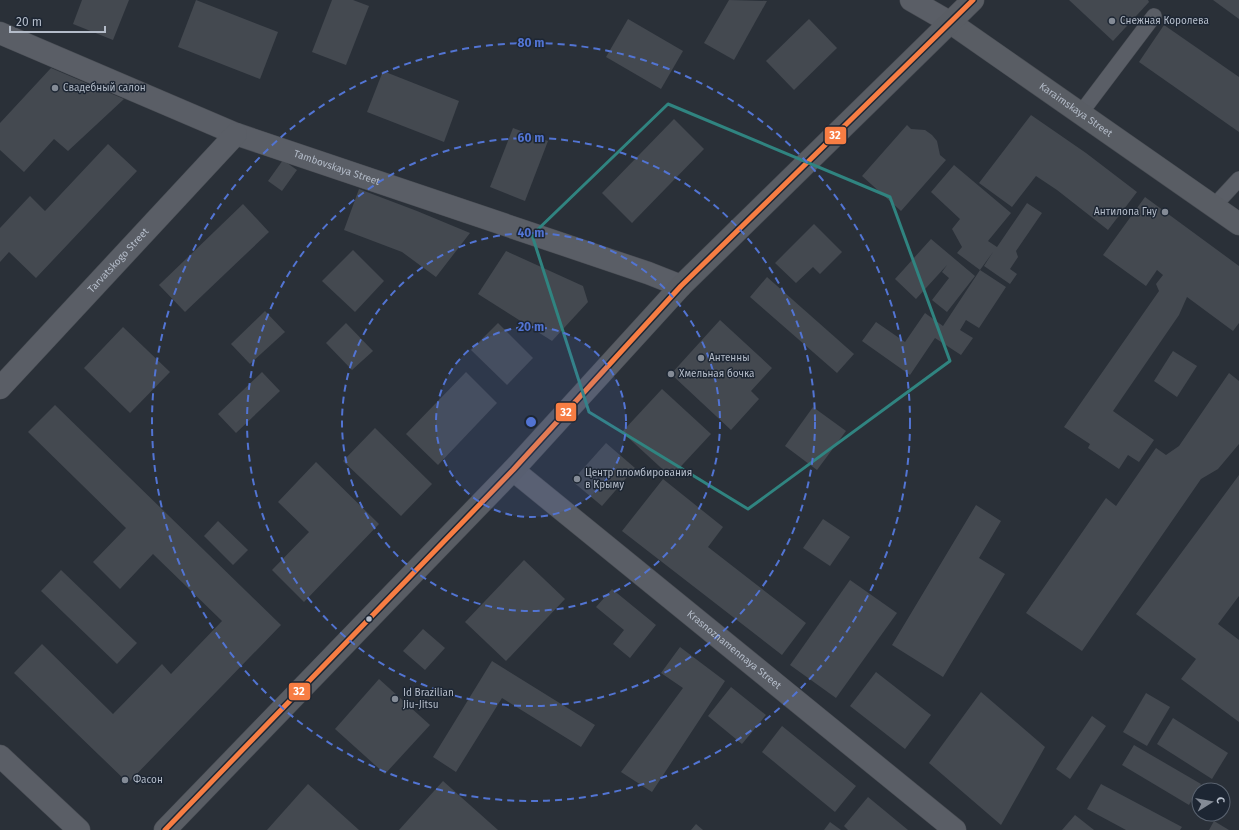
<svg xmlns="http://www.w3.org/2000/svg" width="1239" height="830" font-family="'Fira Sans',sans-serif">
<rect width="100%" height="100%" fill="#2a3038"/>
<g fill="#444950">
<path d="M82,0H129L113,40L73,24Z"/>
<path d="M196,0L278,32L260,79L178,47Z"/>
<path d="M332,0H353L369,6L346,65L312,52Z"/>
<path d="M729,0L767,1L734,60L704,43Z"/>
<path d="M1069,0H1148L1149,2L1113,41Z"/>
<path d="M1213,0H1239V19Z"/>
<path d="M628,19L683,51L661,89L606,57Z"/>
<path d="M809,19L837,48L794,90L766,61Z"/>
<path d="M1164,25L1239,77V132L1139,62Z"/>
<path d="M51,68L124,99L68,151L54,139L24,172L0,150V123Z"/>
<path d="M383,71L459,101L444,142L367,112Z"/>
<path d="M1031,115L1086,153L1137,192L1108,230L1057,190L1036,176L1012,207L979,183Z"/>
<path d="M674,119L704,149L632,223L602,193Z"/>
<path d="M907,125L911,129L925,130L932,135L937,141L940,155L946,160L901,211L862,176Z"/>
<path d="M513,128L548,141L525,201L490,187Z"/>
<path d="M108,144L137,171L36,278L9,252L0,262V228L30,196L45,211Z"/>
<path d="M283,160L297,170L282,191L268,181Z"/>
<path d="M954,165L1011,213L988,241L997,247L1027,203L1042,213L1016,251L1018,257L1010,269L1017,274L1010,284L984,266L993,252L980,270L957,253L962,247L952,229L960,219L931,192Z"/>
<path d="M359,189L417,211L470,233L436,277L402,252L344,230Z"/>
<path d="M1145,197L1239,266V323L1233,331L1187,297L1179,315L1113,411L1154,440L1139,462L1128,455L1119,469L1088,448L1090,444L1064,427L1159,291L1156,284L1163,275L1157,270L1146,286L1103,255Z"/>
<path d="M243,204L269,232L185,312L159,285Z"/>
<path d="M814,224L842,252L820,274L813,267L796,283L775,263Z"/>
<path d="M931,239L975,276L947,312L932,300L949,278L942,272L947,265L916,299L895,279Z"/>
<path d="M353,250L384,281L355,312L322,281Z"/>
<path d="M506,251L583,286L588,302L552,341L478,294Z"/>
<path d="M980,270L1006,287L979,328L966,320L960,330L973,338L961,355L935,338L910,375L862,341L876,322L905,342L925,313L943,326Z"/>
<path d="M767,277L854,354L837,373L750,297Z"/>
<path d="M265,311L285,332L250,364L231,344Z"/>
<path d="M720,320L772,368L751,391L759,399L731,430L671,374Z"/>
<path d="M346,323L373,351L352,370L326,343Z"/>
<path d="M498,323L533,358L507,385L471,350Z"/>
<path d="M123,327L170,372L130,413L84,368Z"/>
<path d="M1173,351L1197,366L1177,397L1154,381Z"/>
<path d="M262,372L280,391L236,433L218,414Z"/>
<path d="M466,372L497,403L438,465L406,434Z"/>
<path d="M1229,373L1239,381V444L1218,469L1201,479L1082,651L1026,613L1106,498L1116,506L1156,448L1166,455L1179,446Z"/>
<path d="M662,389L711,434L671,477L622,432Z"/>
<path d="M55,405L281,625L128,783L14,673L42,644L113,714L162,664L171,674L222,621L153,554L120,589L93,562L126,528L28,432Z"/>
<path d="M813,407L846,431L817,470L785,446Z"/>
<path d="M375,428L432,484L401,516L343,461Z"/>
<path d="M606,443L635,468L602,506L572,481Z"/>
<path d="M316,462L379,524L304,602L272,570L309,532L278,502Z"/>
<path d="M1239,475V596L1218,624L1239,640V722L1181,679L1196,659L1136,614Z"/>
<path d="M663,479L723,527L708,547L806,623L782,655L622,531Z"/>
<path d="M976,505L1001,521L979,558L1005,574L943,677L892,645Z"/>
<path d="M823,519L850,537L830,566L803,548Z"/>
<path d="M218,521L248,550L233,565L204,536Z"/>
<path d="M524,560L565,599L506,661L465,622Z"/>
<path d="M61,570L137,643L117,664L41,591Z"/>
<path d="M850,580L897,613L836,698L790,665Z"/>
<path d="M612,589L656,625L630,658L613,644L624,630L596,607Z"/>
<path d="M423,629L445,648L425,670L403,651Z"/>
<path d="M680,647L725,681L652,792L621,772L683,688L661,673Z"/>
<path d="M492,661L595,725L581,747L502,698L456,772L433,757Z"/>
<path d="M876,672L931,715L905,749L850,706Z"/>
<path d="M379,679L430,725L385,774L335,729Z"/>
<path d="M731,687L766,715L742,744L708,716Z"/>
<path d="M981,692L1045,747L1001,825L929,763Z"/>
<path d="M1146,693L1170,707L1147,746L1123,732Z"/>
<path d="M1092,716L1106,726L1070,779L1056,769Z"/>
<path d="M1173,718L1228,753L1212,779L1157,744Z"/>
<path d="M782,726L856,786L835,812L762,752Z"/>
<path d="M1134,745L1201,784L1189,805L1122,765Z"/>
<path d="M443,781L498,830H399Z"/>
<path d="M308,784L359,830H267Z"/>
<path d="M1101,784L1182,827L1180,830H1126L1087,809Z"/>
<path d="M868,797L908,830H848L844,826Z"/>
<path d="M1075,815L1094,830H1062Z"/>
<path d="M1214,821L1229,830H1209Z"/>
<path d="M830,822L841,830H824Z"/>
<path d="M696,824L703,830H691Z"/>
</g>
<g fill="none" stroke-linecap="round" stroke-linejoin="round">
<defs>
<g id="service">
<path d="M1080,114L1154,16"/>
<path d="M1214,206L1239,179"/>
</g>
<g id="minor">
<path d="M911,0L951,23"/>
<path id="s1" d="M0,33L236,134L648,273L681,286"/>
<path id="s2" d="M0,388L236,134"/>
<path id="s3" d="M513,470L955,830"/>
<path d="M0,756L79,830"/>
</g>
<g id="secondary">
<path id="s4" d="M951,23L1239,224"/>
<path d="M165,830L513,470L681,286L973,0"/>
</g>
</defs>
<use href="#service" stroke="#484c53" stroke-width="16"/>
<use href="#minor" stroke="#484c53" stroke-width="23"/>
<use href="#secondary" stroke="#484c53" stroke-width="23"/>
<use href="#service" stroke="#5a5e66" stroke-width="15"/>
<use href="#minor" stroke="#5a5e66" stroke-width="22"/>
<use href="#secondary" stroke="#595d64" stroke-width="22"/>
<defs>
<path id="bus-1" d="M165,830L513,470L681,286L973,0"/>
</defs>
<use href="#bus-1" stroke="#1d2633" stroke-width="8"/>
<use href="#bus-1" stroke="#f77d43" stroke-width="5"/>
</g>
<path fill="none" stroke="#308480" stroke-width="3" stroke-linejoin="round" d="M668,104L890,197L950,361L748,509L589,412L532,235Z"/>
<circle cx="531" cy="422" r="95" fill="#5274d3" fill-opacity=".12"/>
<g fill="none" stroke="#5274d3" stroke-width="2" stroke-dasharray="7 5">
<circle cx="531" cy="422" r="95"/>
<circle cx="531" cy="422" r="189"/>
<circle cx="531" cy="422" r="284"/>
<circle cx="531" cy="422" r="379"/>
</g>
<g fill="#848b96" stroke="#1d2633" stroke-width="1.5">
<circle cx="1112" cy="21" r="4"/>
<circle cx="55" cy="88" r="4"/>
<circle cx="1165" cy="212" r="4"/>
<circle cx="701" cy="358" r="4"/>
<circle cx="671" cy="374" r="4"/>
<circle cx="577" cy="479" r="4"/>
<circle cx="395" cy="699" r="4"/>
<circle cx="125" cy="780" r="4"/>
</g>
<circle fill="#b4bcc9" stroke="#1d2633" stroke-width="1.5" cx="369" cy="619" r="3.5"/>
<g text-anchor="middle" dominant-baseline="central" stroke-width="3" stroke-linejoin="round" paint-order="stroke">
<g font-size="10" fill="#b4bcc9" stroke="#1d2633" text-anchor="start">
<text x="1120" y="21">Снежная Королева</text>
<text x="63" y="88">Свадебный салон</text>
<text x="1157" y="212" text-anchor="end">Антилопа Гну</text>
<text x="709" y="358">Антенны</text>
<text x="679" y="374">Хмельная бочка</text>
<text x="585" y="473">Центр пломбирования<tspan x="585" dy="12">в Крыму</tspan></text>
<text x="403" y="693">Id Brazilian<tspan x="403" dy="12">Jiu-Jitsu</tspan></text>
<text x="133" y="780">Фасон</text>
</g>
<g font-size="10" fill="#b4bcc9" stroke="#1d2633">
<text stroke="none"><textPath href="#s4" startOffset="152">Karaimskaya Street</textPath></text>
<text stroke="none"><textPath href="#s1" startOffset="363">Tambovskaya Street</textPath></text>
<text stroke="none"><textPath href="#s2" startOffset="174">Tarvatskogo Street</textPath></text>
<text stroke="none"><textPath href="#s3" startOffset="285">Krasnoznamennaya Street</textPath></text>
</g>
</g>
<circle cx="531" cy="422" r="6" fill="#5274d3" stroke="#1d2633" stroke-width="2"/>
<g font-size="12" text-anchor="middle" font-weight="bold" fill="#5274d3" stroke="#1d2633" stroke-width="3" stroke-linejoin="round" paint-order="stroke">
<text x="531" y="47">80 m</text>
<text x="531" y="142">60 m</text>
<text x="531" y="237">40 m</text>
<text x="531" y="331">20 m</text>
</g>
<g stroke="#1d2633" stroke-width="1.5">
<rect x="824" y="126" width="23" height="19" rx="4" fill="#f77d43"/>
<rect x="555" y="402" width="22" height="20" rx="4" fill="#f77d43"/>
<rect x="288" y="682" width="23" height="19" rx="4" fill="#f77d43"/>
</g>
<g font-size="11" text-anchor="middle" font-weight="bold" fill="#fff">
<text x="835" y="139">32</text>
<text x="566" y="416">32</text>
<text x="299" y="695">32</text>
</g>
<g transform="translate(1211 802) rotate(79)"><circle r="19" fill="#1d2633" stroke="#59626f"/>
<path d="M0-3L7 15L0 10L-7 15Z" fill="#848b96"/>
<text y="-6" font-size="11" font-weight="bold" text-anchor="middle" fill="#b4bcc9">С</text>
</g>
<path d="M10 26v6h95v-6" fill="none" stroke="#b4bcc9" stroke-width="2"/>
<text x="16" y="26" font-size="12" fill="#b4bcc9" stroke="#1d2633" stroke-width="3" paint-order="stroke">20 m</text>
</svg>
